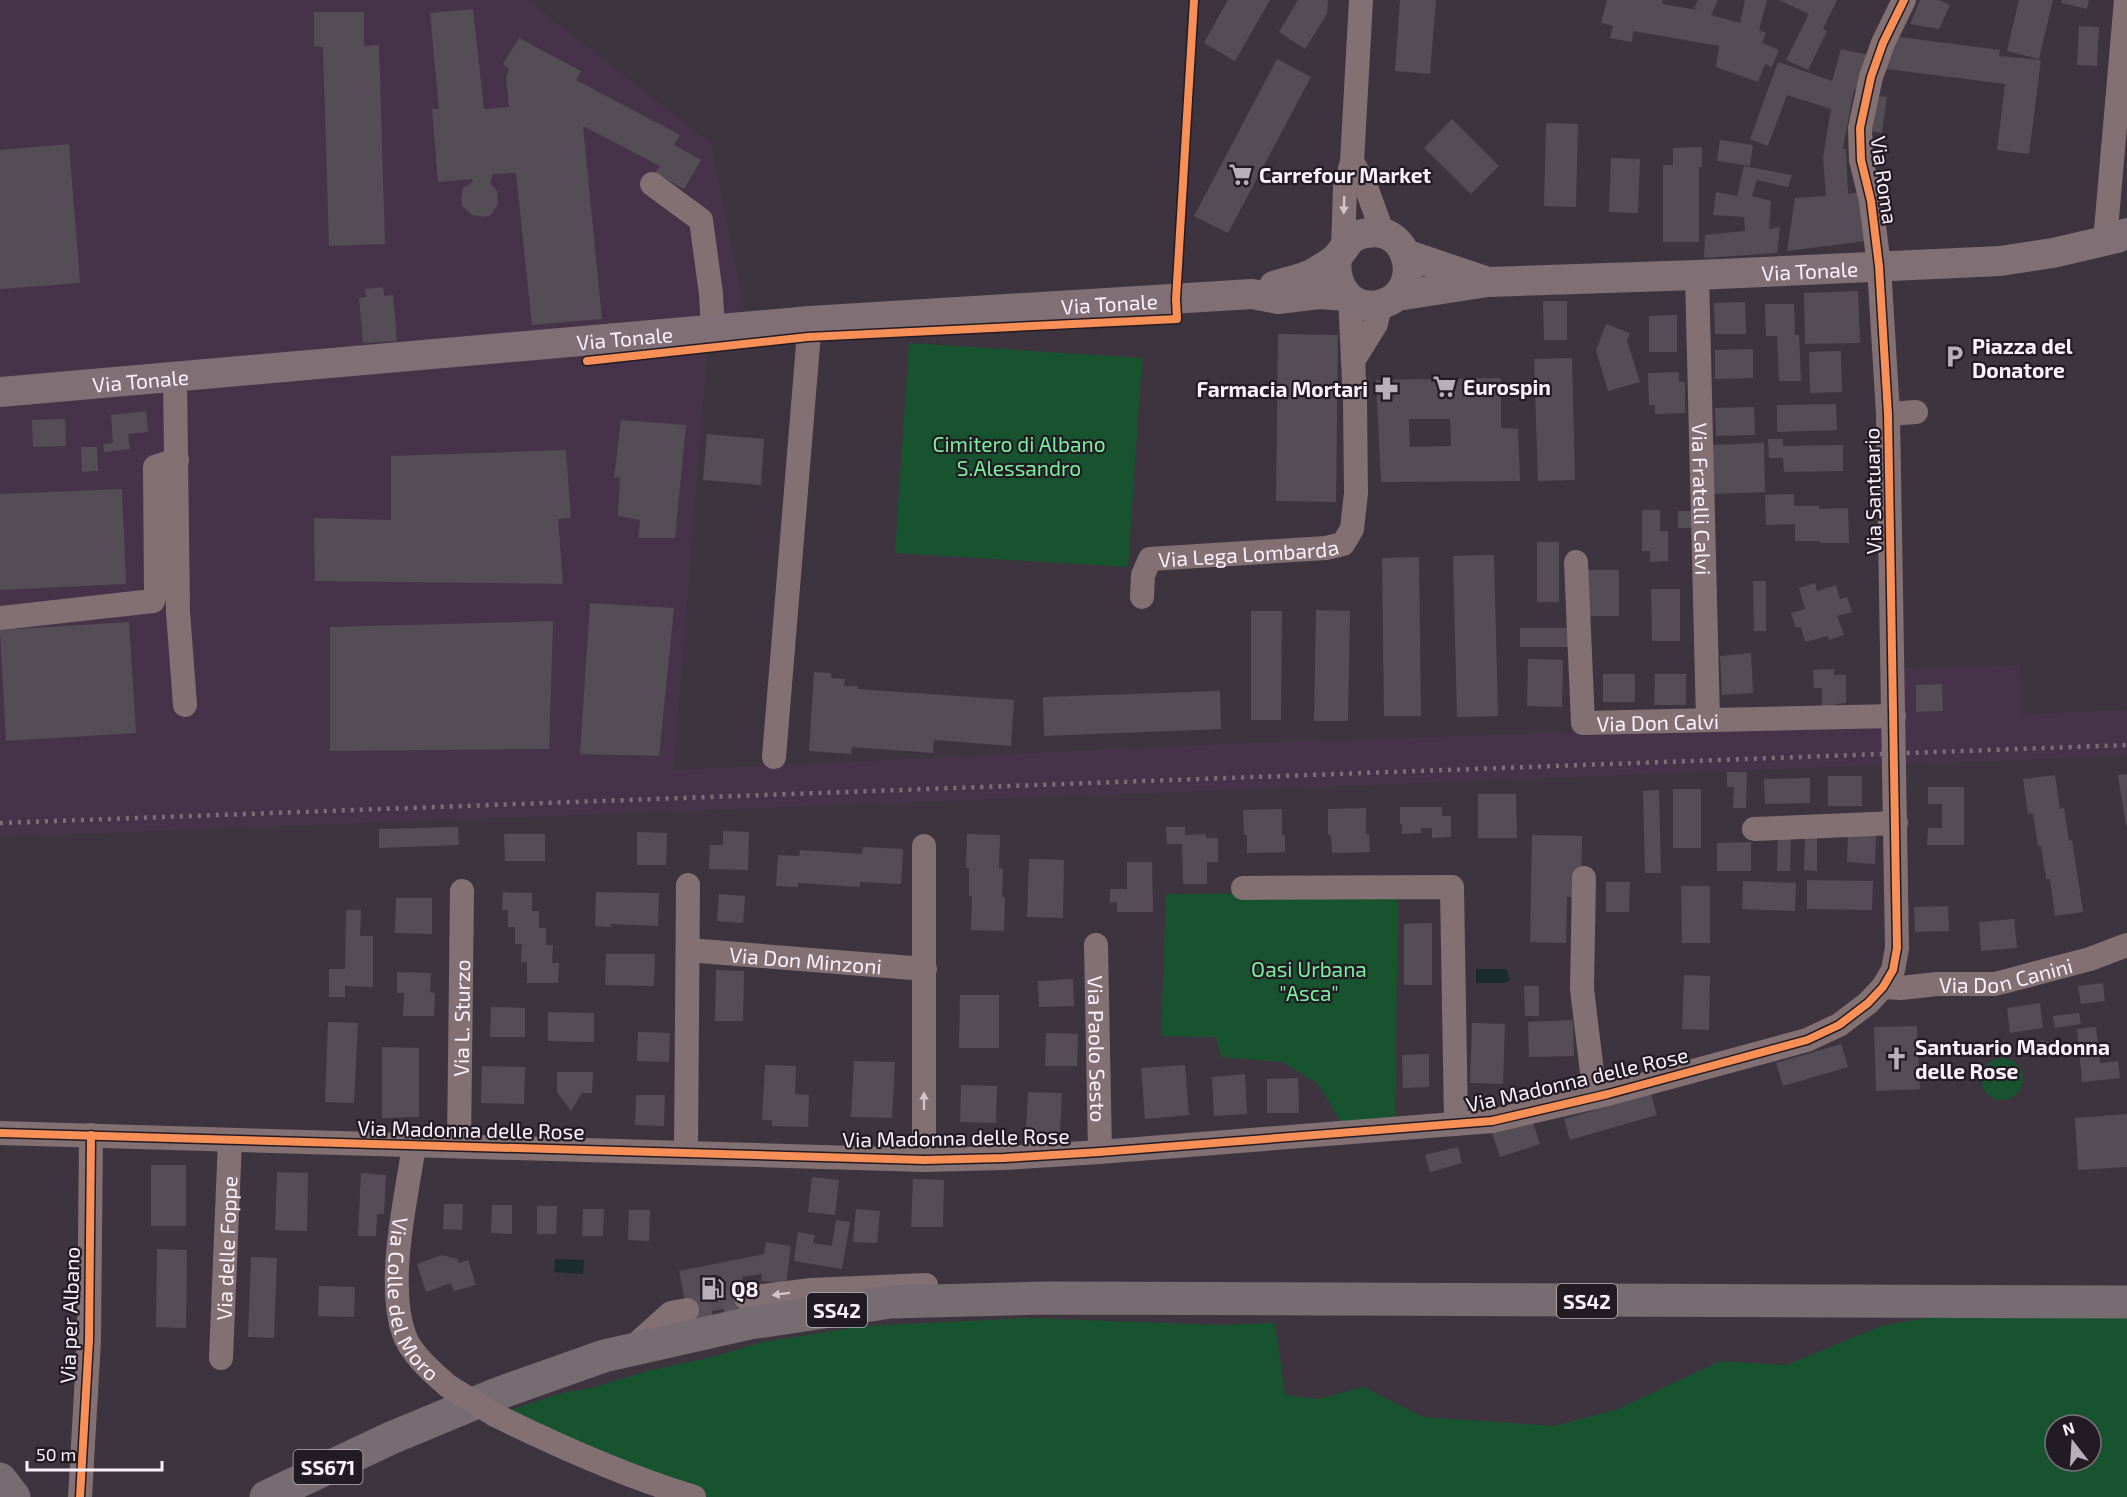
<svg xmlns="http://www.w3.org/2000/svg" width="2127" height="1497" font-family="'Exo 2',sans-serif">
<rect width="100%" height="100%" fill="#3d343f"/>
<path fill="#46334a" d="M0,0H528L711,143L744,309L707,354L674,770L1245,743L1905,721L1904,668L2020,665L2021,714L2127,710V756L0,837Z"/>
<g fill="#18532f" fill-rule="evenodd">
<path d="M909,343L1142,358L1128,567L895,553Z"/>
<path d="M1398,893L1395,1123L1343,1126L1318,1084L1282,1062L1221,1057L1216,1037L1161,1036L1166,894Z"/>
<circle cx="2002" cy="1079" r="21"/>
<path d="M2127,1316V1497H709L682,1490L504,1412L565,1392L591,1388L647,1371L716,1356L762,1342L864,1326L1027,1318L1221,1325L1275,1323L1285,1395L1317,1399L1363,1387L1423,1417L1554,1426L1618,1409L1720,1361L1786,1365L1881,1326L1924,1318ZM2055,1425H2091V1461H2055Z"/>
</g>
<g fill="#1a2c2d">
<path d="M1476,969H1506L1510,979L1506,983H1476Z"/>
<path d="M555,1259L584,1260L583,1274L554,1272Z"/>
</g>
<g fill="#554d56" fill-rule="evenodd">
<path d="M1228,0H1270L1235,61L1204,43Z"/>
<path d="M1298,0H1328L1327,14L1305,49L1279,32Z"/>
<path d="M1400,0H1436L1430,74L1395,71Z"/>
<path d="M1607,0H1663L1662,4L1698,10L1694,8L1698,0H1718L1711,15L1740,23L1745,0H1767L1759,30L1766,33L1762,43L1779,50L1772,67L1765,64L1758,82L1716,67L1719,46L1633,31L1632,42L1610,38L1613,26L1601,23Z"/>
<path d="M1779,0H1837L1823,29L1827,31L1808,70L1786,60L1809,14Z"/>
<path d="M1920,0H1939L1950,5L1939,29L1910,24Z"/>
<path d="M2019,0H2053L2039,59L2007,51Z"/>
<path d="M2062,0H2089L2087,9L2061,3Z"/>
<path d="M473,9L484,109L509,107L506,77L509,69L503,64L519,38L581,71L576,80L680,135L674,145L701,160L684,189L655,173L660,166L583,126L602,319L532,325L516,173L493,174L490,183L497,191L498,204L491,215L484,217L472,215L462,206L461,199L463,188L473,182L472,179L438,182L432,109H439L430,13Z"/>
<path d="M314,12H364V46L379,45L385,244L329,246L323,47L314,46Z"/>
<path d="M2079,26L2099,27L2097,66L2077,65Z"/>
<path d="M1892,36L2000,50L1999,56L2041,60L2029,154L1997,150L2005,84L1879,68Z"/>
<path d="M1841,49L1869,55L1860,90H1854L1843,148L1846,150L1848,194L1861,192L1866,241L1787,251L1795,198L1826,196L1823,158L1831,109L1787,95L1768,146L1750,139L1778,62L1832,81Z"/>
<path d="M1277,59L1311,77L1228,233L1194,216Z"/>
<path d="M1876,96L1887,97L1882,133L1870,131Z"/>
<path d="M1452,119L1499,166L1471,194L1424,148Z"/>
<path d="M1546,123L1578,124L1576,207L1544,206Z"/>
<path d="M1720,140L1753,145L1750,166L1717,161Z"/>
<path d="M69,144L80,283L0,289V150Z"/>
<path d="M1702,147V167H1699V242H1663V165H1673V148Z"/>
<path d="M1611,158L1640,159L1638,213L1609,212Z"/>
<path d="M1744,166L1792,175L1788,187L1757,180L1752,196L1771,201L1769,229L1780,227L1777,253L1704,258L1705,235L1745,231L1744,217L1713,215L1716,192L1737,196Z"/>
<path d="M383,287L384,296L393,295L397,341L363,343L359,298L366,297L365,289Z"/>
<path d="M1858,291L1860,343L1805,344L1804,293Z"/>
<path d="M1543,301H1567V340H1544Z"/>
<path d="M1745,302L1746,334H1715L1714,303Z"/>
<path d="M1765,304H1794L1795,335H1799L1801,381H1779L1777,336H1766Z"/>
<path d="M1677,315V352H1649V316Z"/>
<path d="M1606,324L1630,333L1627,341L1640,382L1608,391L1596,350Z"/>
<path d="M1278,334L1338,335L1336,502L1276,501Z"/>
<path d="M1753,349V378L1715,379V350Z"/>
<path d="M1841,351L1842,392L1810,393L1809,352Z"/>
<path d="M1572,358L1575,480L1538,481L1534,359Z"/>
<path d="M1679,372V382H1685V413L1655,414V405H1649L1648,373Z"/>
<path d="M1501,378V428L1518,429L1520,481L1381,482L1376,380ZM1409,419H1450L1451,446L1410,447Z"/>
<path d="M1836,404L1837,430L1777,432V405Z"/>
<path d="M1754,407L1755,435L1716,436L1715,408Z"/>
<path d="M146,411L148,432L128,434L130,449L104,452L103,444L113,443L111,415Z"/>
<path d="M65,419L66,446L33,447L32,420Z"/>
<path d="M621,420L686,425L675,538H638L640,520L618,516L620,477L614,478Z"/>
<path d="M707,434L764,439L761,485L703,480Z"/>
<path d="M1768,439H1783V446L1843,445V471L1784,472L1783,458H1769Z"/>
<path d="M1764,443L1765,492L1711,494L1710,445Z"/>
<path d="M81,447H97L98,471L82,472Z"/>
<path d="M566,450L571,518L558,519L563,584L315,581L314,518L391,520V456Z"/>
<path d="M122,489L126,584L0,590V494Z"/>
<path d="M1794,494V506H1819V509L1848,508L1849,543H1820V541H1795V524L1766,525L1765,495Z"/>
<path d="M1642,510H1660V531H1668V561L1650,562V551H1642Z"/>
<rect x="1678" y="511" width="17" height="17"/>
<rect x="1537" y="542" width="22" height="60"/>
<path d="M1494,555L1498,716L1457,717L1453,556Z"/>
<path d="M1419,557L1421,716H1384L1382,558Z"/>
<rect x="1587" y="570" width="32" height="46"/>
<path d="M1753,581H1766V631H1754Z"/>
<path d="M1815,583L1817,591L1836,585L1840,599L1847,597L1852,612L1837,616L1844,635L1829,640L1828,636L1805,642L1801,627L1796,628L1791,613L1805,609L1799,588Z"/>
<path d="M1651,589H1680V641H1652Z"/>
<path d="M590,603L674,608L659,756L580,754Z"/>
<path d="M1316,610L1350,611L1348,721H1314Z"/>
<path d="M1251,611H1282L1281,720H1251Z"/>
<path d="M553,621L549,749L330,751V627Z"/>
<path d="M129,622L136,733L6,741L0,630Z"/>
<rect x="1520" y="628" width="51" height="19"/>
<path d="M1751,653L1753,693L1722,695L1720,656Z"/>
<path d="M1528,659L1563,660L1562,707L1527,706Z"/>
<path d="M1834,669V675H1846V703L1835,704V712H1822V688H1814L1813,670Z"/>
<path d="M814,672L831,673V678L845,679L844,686H858V689L1014,700L1011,746L934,740L933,753L852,747L851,754L809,751Z"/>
<rect x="1603" y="674" width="32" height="28"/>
<path d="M1655,674H1686V705H1654Z"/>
<path d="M1942,684L1943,711L1916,712V685Z"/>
<path d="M1220,691L1221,729L1044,736L1043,697Z"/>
<path d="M1727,772H1747L1746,808H1733L1734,787H1727Z"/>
<path d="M2127,774V825L2126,826L2118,775Z"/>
<path d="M2055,775L2060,809L2064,808L2069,841L2072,840L2083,912L2055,916L2050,879H2046L2041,845L2038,846L2033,813L2028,814L2023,779Z"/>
<rect x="1828" y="776" width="34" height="30"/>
<path d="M1810,778V803L1765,804L1764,779Z"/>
<path d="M1928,787H1964V845H1927L1928,828H1942V804H1928Z"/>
<rect x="1673" y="789" width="28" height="59"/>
<path d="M1659,790L1661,873H1645L1643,791Z"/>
<path d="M1478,794H1516L1517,838H1478Z"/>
<path d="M1400,807H1442V816H1451V837L1432,838V828H1421V833L1402,834V824H1400Z"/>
<path d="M1366,808V834H1369L1370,852L1332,853L1331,835H1328V809Z"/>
<path d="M1282,809V835H1285V852L1247,853V835H1244L1243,810Z"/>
<path d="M458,827L459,845L379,848V829Z"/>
<path d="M1166,827H1185V835L1206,834V838H1218V862H1207V884H1183L1182,844H1167Z"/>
<path d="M723,831L749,832L748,870L709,869L710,845H723Z"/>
<path d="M637,832L667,833L666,865H637Z"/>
<path d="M1805,832H1817V871L1804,870Z"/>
<path d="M1848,833L1876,834L1875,864L1847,862Z"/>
<path d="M504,834H545V861H505Z"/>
<path d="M967,834L1000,835L999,868L1003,869L1002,897H1005L1004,931L971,930L972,896H969V868H966Z"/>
<path d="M1778,834H1791L1790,871H1777Z"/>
<path d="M1532,835L1582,836L1581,897H1567L1566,943L1530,942Z"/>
<path d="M1751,842V871H1717V843Z"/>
<path d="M863,847L903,849L901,884L860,882V887L798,883V887L776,886L778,855L799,856L800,850L862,854Z"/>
<path d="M1029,859L1064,860L1063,918L1027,917Z"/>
<path d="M1127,862H1152L1153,912H1117V902L1110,903V889H1127Z"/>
<path d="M1807,880L1873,881L1872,910L1807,909Z"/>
<path d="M1743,881L1796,883L1795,911L1742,909Z"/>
<path d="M1606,882H1630L1629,912H1606Z"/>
<path d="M1681,886H1710V943H1682Z"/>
<path d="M503,892L532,893V911H539V928H546V945H553L552,963H559L558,983H527V962H521L522,944H515V927H508V910H502Z"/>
<path d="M596,892L659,893L658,926L611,924V927L595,926Z"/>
<path d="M719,894L745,896L743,923L717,921Z"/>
<path d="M396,898H432V934L395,933Z"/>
<path d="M1948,906L1949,931L1915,932L1914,907Z"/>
<path d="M346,910H361L360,936H373V987L345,986V997H329V969H345Z"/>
<path d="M2014,919L2017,948L1981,951L1979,922Z"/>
<path d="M1432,923V985H1404V924Z"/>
<path d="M606,954H655L654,986L605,985Z"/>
<path d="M716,970L744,971L743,1021H715Z"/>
<path d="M397,972L431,973L430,992L435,993L434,1016H403L404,993H397Z"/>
<path d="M1684,975L1710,976L1709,1030L1682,1029Z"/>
<path d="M1073,979L1074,1006L1039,1007L1038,981Z"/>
<path d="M2103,983L2105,1001L2081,1004L2078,986Z"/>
<path d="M1524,986H1539V1016H1525Z"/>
<path d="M960,995H999V1048H959Z"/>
<path d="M2040,1003L2043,1028L2010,1033L2007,1008Z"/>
<path d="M491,1007L525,1008V1037H490Z"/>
<path d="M548,1012L594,1013V1042L548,1041Z"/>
<path d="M2079,1013L2081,1024L2055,1028L2053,1016Z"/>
<path d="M1573,1020L1574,1056L1529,1057L1528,1022Z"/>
<path d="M328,1022L358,1023L354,1103L325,1102Z"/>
<path d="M1472,1023L1505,1024L1503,1084L1470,1083Z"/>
<path d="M1917,1026L1920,1089L1876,1091L1874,1027Z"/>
<path d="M2096,1027L2100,1063L2118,1061L2120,1078L2082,1082L2077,1029Z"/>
<path d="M638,1032L670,1033L669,1062L637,1061Z"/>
<path d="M1046,1033L1078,1034L1077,1066H1045Z"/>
<path d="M2041,1040L2054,1045L2049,1057L2037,1052Z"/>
<path d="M1841,1044L1848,1067L1783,1086L1776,1063Z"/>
<path d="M382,1047L419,1048V1117L382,1118Z"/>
<path d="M1429,1054V1087L1403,1088L1402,1055Z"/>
<path d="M854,1061L895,1062L892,1118L851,1117Z"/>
<path d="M765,1065L796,1066L795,1094L809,1095L808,1127L772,1126V1120H762Z"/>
<path d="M1185,1065L1189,1115L1145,1119L1141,1068Z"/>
<path d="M482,1066L525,1067L524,1104L481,1103Z"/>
<path d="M557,1072H593L592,1093H582L571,1111L557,1092Z"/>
<path d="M1245,1074L1247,1114L1214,1116L1212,1077Z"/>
<path d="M1298,1078L1299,1113H1267V1079Z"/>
<path d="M961,1085L997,1086L996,1123L960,1122Z"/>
<path d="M1028,1092L1062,1093L1060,1133L1026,1132Z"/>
<path d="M1651,1094L1657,1115L1570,1140L1564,1119Z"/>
<path d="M636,1095H665L664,1126L635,1125Z"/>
<path d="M2127,1114V1167L2078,1170L2075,1118Z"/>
<path d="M1532,1120L1540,1144L1500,1157L1492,1133Z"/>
<path d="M1458,1147L1462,1163L1430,1172L1425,1155Z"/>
<rect x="151" y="1165" width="35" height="61"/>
<path d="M277,1172L308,1173L307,1231L275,1230Z"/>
<path d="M361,1173L386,1175L384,1214H377L376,1236H358Z"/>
<path d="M812,1177L839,1180L835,1215L808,1212Z"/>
<path d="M913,1179L944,1180L943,1227H911Z"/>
<path d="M444,1204H463L462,1230L443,1229Z"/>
<path d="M492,1205H512V1234L491,1233Z"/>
<path d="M537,1206H557L556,1234H537Z"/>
<path d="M583,1209H604L603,1236H582Z"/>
<path d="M856,1209L880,1211L877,1243L853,1242Z"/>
<path d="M629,1210H650L649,1241L628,1240Z"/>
<path d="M836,1220L850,1222L842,1269L794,1261L798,1232L815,1235L813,1243L832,1246Z"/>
<path d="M766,1242L791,1246L786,1284L761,1281L762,1274L742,1277L747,1304L688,1316L679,1271L764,1254Z"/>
<path d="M157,1249L187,1250L186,1328L156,1327Z"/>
<path d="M442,1255L457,1259L459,1263L468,1260L476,1285L454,1291L451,1283L426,1292L417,1264Z"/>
<path d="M251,1257L277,1258L274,1338L248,1337Z"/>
<path d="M319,1286L355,1287L354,1317L318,1316Z"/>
</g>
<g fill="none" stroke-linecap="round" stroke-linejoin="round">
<path stroke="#5a505c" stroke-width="24" stroke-dasharray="24 12" stroke-linecap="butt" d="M687,1310L746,1298"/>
<g stroke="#837072" stroke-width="24">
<path d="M1352,162L1365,184L1383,234"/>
<path d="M652,184L701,220L711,294L713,330"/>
<path d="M2105,241L2126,0"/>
<path d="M1343,249L1345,187L1352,162L1361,0"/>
<path id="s1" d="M1697,275L1708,720"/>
<path d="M1353,361L1376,324L1380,305"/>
<path d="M175,377L178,612L185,705"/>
<path d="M1888,414L1916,412"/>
<path id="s2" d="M1576,562L1583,723L1894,716"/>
<path id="s3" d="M1142,597L1143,575L1150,559L1326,548L1343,544L1352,529L1356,493L1355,401L1350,297"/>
<path d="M0,618L153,601L156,591L155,467L177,460"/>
<path d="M774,757L810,321"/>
<path d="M1754,829L1896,823"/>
<path d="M924,846V1160"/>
<path d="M1584,878L1582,989L1595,1097"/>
<path d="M1243,888L1452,887L1456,1124"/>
<path id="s4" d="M1096,945L1100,1152"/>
<path id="s5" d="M688,950L925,969"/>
<path id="s6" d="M1883,987L1901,988L1937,984H1995L2090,959L2127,945"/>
<path d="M0,1133L924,1160L1004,1158L1100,1152L1492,1121L1608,1094L1807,1040L1839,1025L1868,1003L1883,987L1893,970L1897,948L1888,414L1879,266L1871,201L1861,160L1860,128L1871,77L1883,43L1904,0"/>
<path id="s7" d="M414,1146C406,1199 386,1283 404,1334C410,1353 433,1373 448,1386"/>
<path id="s8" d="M459,1146L462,891"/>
<path d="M686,1151L688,885"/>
<path d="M746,1298L811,1290L926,1285"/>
<path d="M631,1349L671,1313L687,1310"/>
<path id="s9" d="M221,1358L230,1140"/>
<path d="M495,1415C560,1447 625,1476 694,1497"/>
<path d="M80,1497L89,1340L91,1135"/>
</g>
<g stroke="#807075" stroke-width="30">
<path d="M1405,254L1485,281"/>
<path d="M1274,286C1288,281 1305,279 1317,271C1323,267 1331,263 1336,258C1348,246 1347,236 1367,233C1410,224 1425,291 1382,304C1351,313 1333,285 1337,258"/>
<path id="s10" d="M1397,296L1488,282L1697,275L2000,261L2053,253L2117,238L2127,233"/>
<path id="s11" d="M0,392L810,321L1252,294L1278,299L1319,294L1347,296"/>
</g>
<g stroke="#776c72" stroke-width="33">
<path d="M0,1479L14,1497"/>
<path d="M266,1497L391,1438L497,1394L604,1356L750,1323L891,1302L1047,1298L2127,1302"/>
</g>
<path stroke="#7d7075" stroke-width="4.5" stroke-dasharray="3 6" stroke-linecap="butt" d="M0,823L2127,745"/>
<path stroke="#837072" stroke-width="24" d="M448,1386L495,1415"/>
<defs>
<g id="cycleway">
<path d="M587,361L808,337L1177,319L1176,299L1194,0"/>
<path d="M0,1133L924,1160L1004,1158L1100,1152L1492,1121L1608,1094L1807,1040L1839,1025L1868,1003L1883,987L1893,970L1897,948L1888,414L1879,266L1871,201L1861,160L1860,128L1871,77L1883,43L1904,0"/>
<path d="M80,1497L89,1340L91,1135"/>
</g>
</defs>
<use href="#cycleway" stroke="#221b24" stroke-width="11"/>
<use href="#cycleway" stroke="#f78f57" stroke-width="8"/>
</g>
<defs><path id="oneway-solid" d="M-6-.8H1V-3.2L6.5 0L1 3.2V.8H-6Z" transform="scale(1.5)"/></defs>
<g fill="#d1c4cc">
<use href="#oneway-solid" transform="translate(1344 205) rotate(92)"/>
<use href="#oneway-solid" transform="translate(924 1101) rotate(-90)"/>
<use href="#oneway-solid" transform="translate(781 1294) rotate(173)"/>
</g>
<defs>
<symbol id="supermarket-bare" viewBox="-9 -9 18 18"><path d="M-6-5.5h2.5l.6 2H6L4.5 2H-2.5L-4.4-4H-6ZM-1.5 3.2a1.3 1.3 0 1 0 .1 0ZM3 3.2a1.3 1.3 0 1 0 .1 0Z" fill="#b8afba" stroke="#221b24" stroke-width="2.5" paint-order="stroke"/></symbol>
<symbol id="parking-bare" viewBox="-9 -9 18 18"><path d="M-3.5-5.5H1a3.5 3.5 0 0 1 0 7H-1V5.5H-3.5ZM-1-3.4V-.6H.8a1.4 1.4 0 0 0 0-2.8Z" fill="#b8afba" stroke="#221b24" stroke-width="2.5" paint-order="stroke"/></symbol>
<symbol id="pharmacy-bare" viewBox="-9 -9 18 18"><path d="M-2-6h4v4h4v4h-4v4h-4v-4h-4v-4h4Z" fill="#b8afba" stroke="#221b24" stroke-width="2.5" paint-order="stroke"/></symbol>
<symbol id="church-bare" viewBox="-9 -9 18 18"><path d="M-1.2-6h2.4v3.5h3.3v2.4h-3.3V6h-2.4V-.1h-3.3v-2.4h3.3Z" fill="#b8afba" stroke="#221b24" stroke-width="2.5" paint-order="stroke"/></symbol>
<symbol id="fuel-bare" viewBox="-9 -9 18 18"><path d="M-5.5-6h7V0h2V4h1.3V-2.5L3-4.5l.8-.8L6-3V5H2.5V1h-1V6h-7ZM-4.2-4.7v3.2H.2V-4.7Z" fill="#b8afba" stroke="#221b24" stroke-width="2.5" paint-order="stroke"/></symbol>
</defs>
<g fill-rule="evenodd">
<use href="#supermarket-bare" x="1224" y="158" width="33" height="33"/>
<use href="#parking-bare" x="1938" y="340" width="33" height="33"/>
<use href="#supermarket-bare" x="1428" y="370" width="33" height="33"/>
<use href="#pharmacy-bare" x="1370" y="372" width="33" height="33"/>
<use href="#church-bare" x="1880" y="1042" width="33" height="33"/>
<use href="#fuel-bare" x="696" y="1272" width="33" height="33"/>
</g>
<g text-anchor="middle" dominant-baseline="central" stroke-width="4.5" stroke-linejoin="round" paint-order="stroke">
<g fill="#221b24" stroke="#bab1bc" stroke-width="1.5">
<rect x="1557" y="1284" width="60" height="34" rx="4.5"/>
<rect x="807" y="1293" width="60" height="34" rx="4.5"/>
<rect x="293.5" y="1450" width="69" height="34" rx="4.5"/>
</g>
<g font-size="20" font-weight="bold" fill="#fbf1fd">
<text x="1587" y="1301">SS42</text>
<text x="837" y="1310">SS42</text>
<text x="328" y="1467">SS671</text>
</g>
<g font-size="21" font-weight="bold" fill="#fbf1fd" stroke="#221b24" text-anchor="start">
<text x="1259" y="174">Carrefour Market</text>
<text x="1972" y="345">Piazza del<tspan x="1972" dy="24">Donatore</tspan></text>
<text x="1463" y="386">Eurospin</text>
<text x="1368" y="388" text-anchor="end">Farmacia Mortari</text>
<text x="1915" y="1046">Santuario Madonna<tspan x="1915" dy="24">delle Rose</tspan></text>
<text x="731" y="1288">Q8</text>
</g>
<g font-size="21" fill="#fbf1fd" stroke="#221b24">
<text transform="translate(1885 180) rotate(82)">Via Roma</text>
<text stroke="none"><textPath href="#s10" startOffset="414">Via Tonale</textPath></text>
<text stroke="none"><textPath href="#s11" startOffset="1113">Via Tonale</textPath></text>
<text stroke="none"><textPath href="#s11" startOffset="627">Via Tonale</textPath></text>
<text stroke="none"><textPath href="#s11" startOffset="141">Via Tonale</textPath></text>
<text transform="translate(1872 491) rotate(-91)">Via Santuario</text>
<text stroke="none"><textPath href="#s1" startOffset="224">Via Fratelli Calvi</textPath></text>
<text stroke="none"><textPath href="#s3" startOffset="138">Via Lega Lombarda</textPath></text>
<text stroke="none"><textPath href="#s2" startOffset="236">Via Don Calvi</textPath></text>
<text stroke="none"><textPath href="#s5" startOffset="118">Via Don Minzoni</textPath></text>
<text stroke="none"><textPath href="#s6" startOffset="124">Via Don Canini</textPath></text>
<text stroke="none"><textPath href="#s8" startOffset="128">Via L. Sturzo</textPath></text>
<text stroke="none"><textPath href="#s4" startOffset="104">Via Paolo Sesto</textPath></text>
<text transform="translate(1577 1079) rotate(-13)">Via Madonna delle Rose</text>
<text transform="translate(471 1129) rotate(1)">Via Madonna delle Rose</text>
<text transform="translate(956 1137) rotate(-1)">Via Madonna delle Rose</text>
<text stroke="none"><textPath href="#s9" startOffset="110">Via delle Foppe</textPath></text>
<text stroke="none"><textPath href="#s7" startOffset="158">Via Colle del Moro</textPath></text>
<text transform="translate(69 1315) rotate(-88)">Via per Albano</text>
</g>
<g font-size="21" fill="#79f09e" stroke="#221b24">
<text x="1019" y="443">Cimitero di Albano<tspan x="1019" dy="24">S.Alessandro</tspan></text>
<text x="1309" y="968">Oasi Urbana<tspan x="1309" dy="24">"Asca"</tspan></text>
</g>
</g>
<g transform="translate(2073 1443) rotate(343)"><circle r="28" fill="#221b24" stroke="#79717b" stroke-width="1.5"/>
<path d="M0-4.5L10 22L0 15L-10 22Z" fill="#b8afba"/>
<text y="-9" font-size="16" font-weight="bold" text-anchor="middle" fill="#fbf1fd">N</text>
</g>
<path d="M27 1461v9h135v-9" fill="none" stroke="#fbf1fd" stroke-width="3"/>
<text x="36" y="1461" font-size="18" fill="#fbf1fd" stroke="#221b24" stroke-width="4.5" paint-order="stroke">50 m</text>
</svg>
